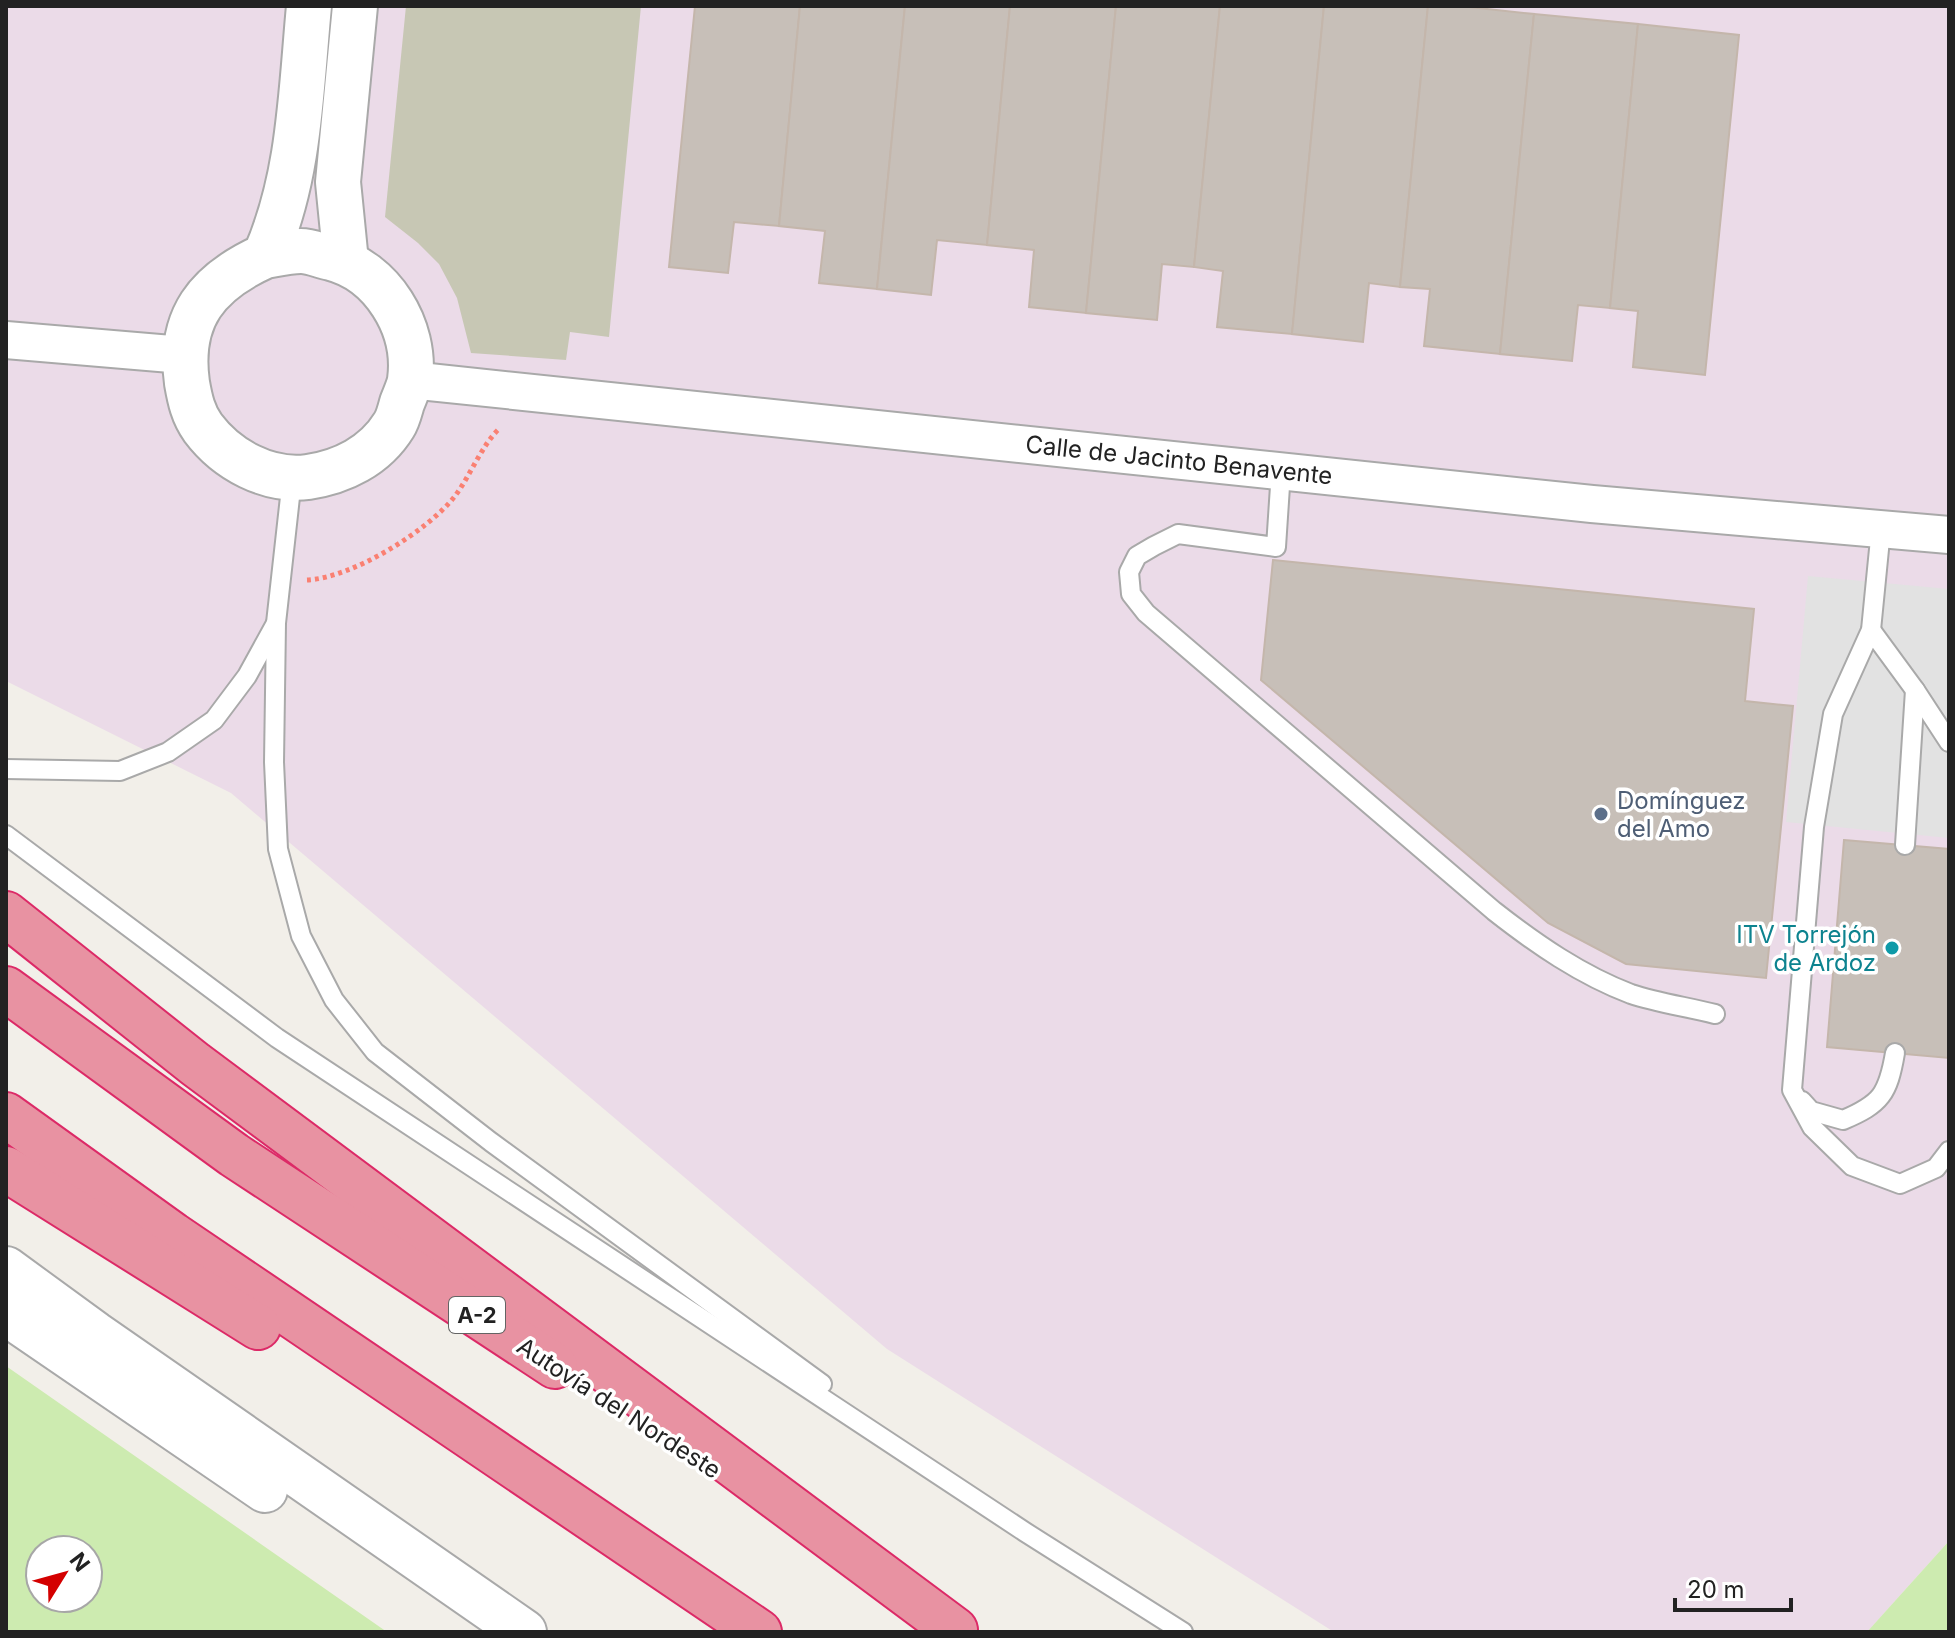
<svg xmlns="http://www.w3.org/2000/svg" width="1955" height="1638" font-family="Inter,sans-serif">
<rect width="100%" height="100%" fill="#f2efe9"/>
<path fill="#ebdbe8" d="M6,6H1949V1541L1867,1632H1334L887,1349L231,793L6,681Z"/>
<path fill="#c7c7b4" d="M406,6H641L609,337L570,332L566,360L471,353L457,298L439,264L418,243L385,217Z"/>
<g fill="#cdebb0" fill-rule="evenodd">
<path d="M6,1366L387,1632H6ZM40,1550H88V1598H40Z"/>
<path d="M1949,1541V1632H1867Z"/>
</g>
<path fill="#e2e2e2" d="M1808,576L1949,589V838L1786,822Z"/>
<g fill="#c7bfb8" stroke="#c4b6ab" stroke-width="2">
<path d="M695,6H800L779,226L734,222L728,273L669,267Z"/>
<path d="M800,6H905L877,289L819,283L825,231L779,226Z"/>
<path d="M905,6H1010L987,245L937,240L931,295L877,289Z"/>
<path d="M1010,6H1116L1086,313L1029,307L1034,250L987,245Z"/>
<path d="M1116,6H1220L1194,267L1162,264L1157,320L1086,313Z"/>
<path d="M1220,6H1324L1292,334L1217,327L1223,271L1194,267Z"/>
<path d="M1324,6H1428L1400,287L1369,283L1363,342L1292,334Z"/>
<path d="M1428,6H1460L1534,14L1500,354L1424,346L1430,289L1400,287Z"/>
<path d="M1534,14L1638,24L1610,308L1578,305L1572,361L1500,354Z"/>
<path d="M1638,24L1739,35L1705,375L1633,367L1638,311L1610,308Z"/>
<path d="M1273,560L1754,609L1745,701L1793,706L1766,978L1626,964L1548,923L1261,680Z"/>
<path d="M1844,840L1949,849V1058L1827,1047Z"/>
</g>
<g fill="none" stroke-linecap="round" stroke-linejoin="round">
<defs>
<g id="service">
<path d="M1281,471L1276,547L1178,534L1154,546L1137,556L1129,572L1131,594L1146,613L1494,911C1536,944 1581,975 1631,994C1658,1003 1688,1007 1715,1014"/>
<path d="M292,479L276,623L274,762L278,849L301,936L334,1000L375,1052L491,1142L822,1384"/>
<path d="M1881,529L1871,630L1833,714L1814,827L1792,1090L1812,1127L1852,1166L1900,1184L1936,1168L1949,1151"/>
<path d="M1871,630L1915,690L1949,742"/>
<path d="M6,769L120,771L168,752L214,720L247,676L275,625"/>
<path d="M6,835L277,1038L1025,1532L1183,1632"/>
<path d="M1905,845L1915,690"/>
<path d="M1802,1101L1811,1111L1843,1120C1881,1104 1888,1094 1895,1053"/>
</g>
<g id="minor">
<path d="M6,340L183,355"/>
<path d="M410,380L1592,504L1949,535"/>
</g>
<g id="tertiary">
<path d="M265,256C277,254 289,251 301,251C311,251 321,256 331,258C382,271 417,327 410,380C409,387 405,395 402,403C400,410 398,419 394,425C375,456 342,472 308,477C268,482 227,460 203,428C193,414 190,400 187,383C178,318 207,282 265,256C300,177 301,90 309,6"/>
<path d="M346,262L338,182L355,6"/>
<path d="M6,1269L95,1334L524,1632"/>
<path d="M6,1313L265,1490"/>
</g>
<g id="motorway">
<path d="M6,914L195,1064L955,1630"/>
<path d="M6,989L234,1155L555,1366"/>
<path d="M6,1115L173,1235L759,1632"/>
<path d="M6,1169L258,1327"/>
</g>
</defs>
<use href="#service" stroke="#a9a9a9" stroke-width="22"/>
<use href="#minor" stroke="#a9a9a9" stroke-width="40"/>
<use href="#tertiary" stroke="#a9a9a9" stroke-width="48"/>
<use href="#motorway" stroke="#dc2a67" stroke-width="48"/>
<path stroke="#fa8072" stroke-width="5" stroke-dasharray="4 4" stroke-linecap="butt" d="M307,580C352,578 428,531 455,496C470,476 482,445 499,429"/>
<use href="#service" stroke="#fff" stroke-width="18"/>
<use href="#minor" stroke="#fff" stroke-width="36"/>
<use href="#tertiary" stroke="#fff" stroke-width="44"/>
<use href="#motorway" stroke="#e892a2" stroke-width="44"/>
</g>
<circle fill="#5c6f8a" stroke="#fff" stroke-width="3" cx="1601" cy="814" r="8"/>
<circle fill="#0f9aa8" stroke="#fff" stroke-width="3" cx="1892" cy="948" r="8"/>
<g text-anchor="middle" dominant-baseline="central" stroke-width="7" stroke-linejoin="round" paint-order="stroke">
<rect fill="#fff" stroke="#646464" stroke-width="2" x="449" y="1297" width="56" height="36" rx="6"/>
<g font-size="22" font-weight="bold" fill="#222">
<text x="477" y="1315">A-2</text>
</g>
<g font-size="24" fill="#222" stroke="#fff">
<text transform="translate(1179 460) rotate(6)">Calle de Jacinto Benavente</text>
<text transform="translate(619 1408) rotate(33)">Autovía del Nordeste</text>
</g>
<g font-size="24" fill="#4e5e75" stroke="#fff" text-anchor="start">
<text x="1617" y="800">Domínguez<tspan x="1617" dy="28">del Amo</tspan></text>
</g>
<g font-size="24" fill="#0d838f" stroke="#fff" text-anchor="end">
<text x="1876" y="934">ITV Torrejón<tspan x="1876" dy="28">de Ardoz</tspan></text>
</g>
</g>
<rect width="1955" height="1638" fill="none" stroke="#222222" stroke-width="16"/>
<g transform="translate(64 1574) rotate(53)"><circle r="38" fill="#ffffff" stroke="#a7a7a7" stroke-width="2"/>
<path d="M0-6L14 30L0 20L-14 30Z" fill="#d40000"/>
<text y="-12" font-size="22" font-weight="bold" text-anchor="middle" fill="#222222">N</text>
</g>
<path d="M1675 1598v12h116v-12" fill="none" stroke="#222222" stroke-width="4"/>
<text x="1687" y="1598" font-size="24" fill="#222222" stroke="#ffffff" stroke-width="6" paint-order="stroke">20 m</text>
</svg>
